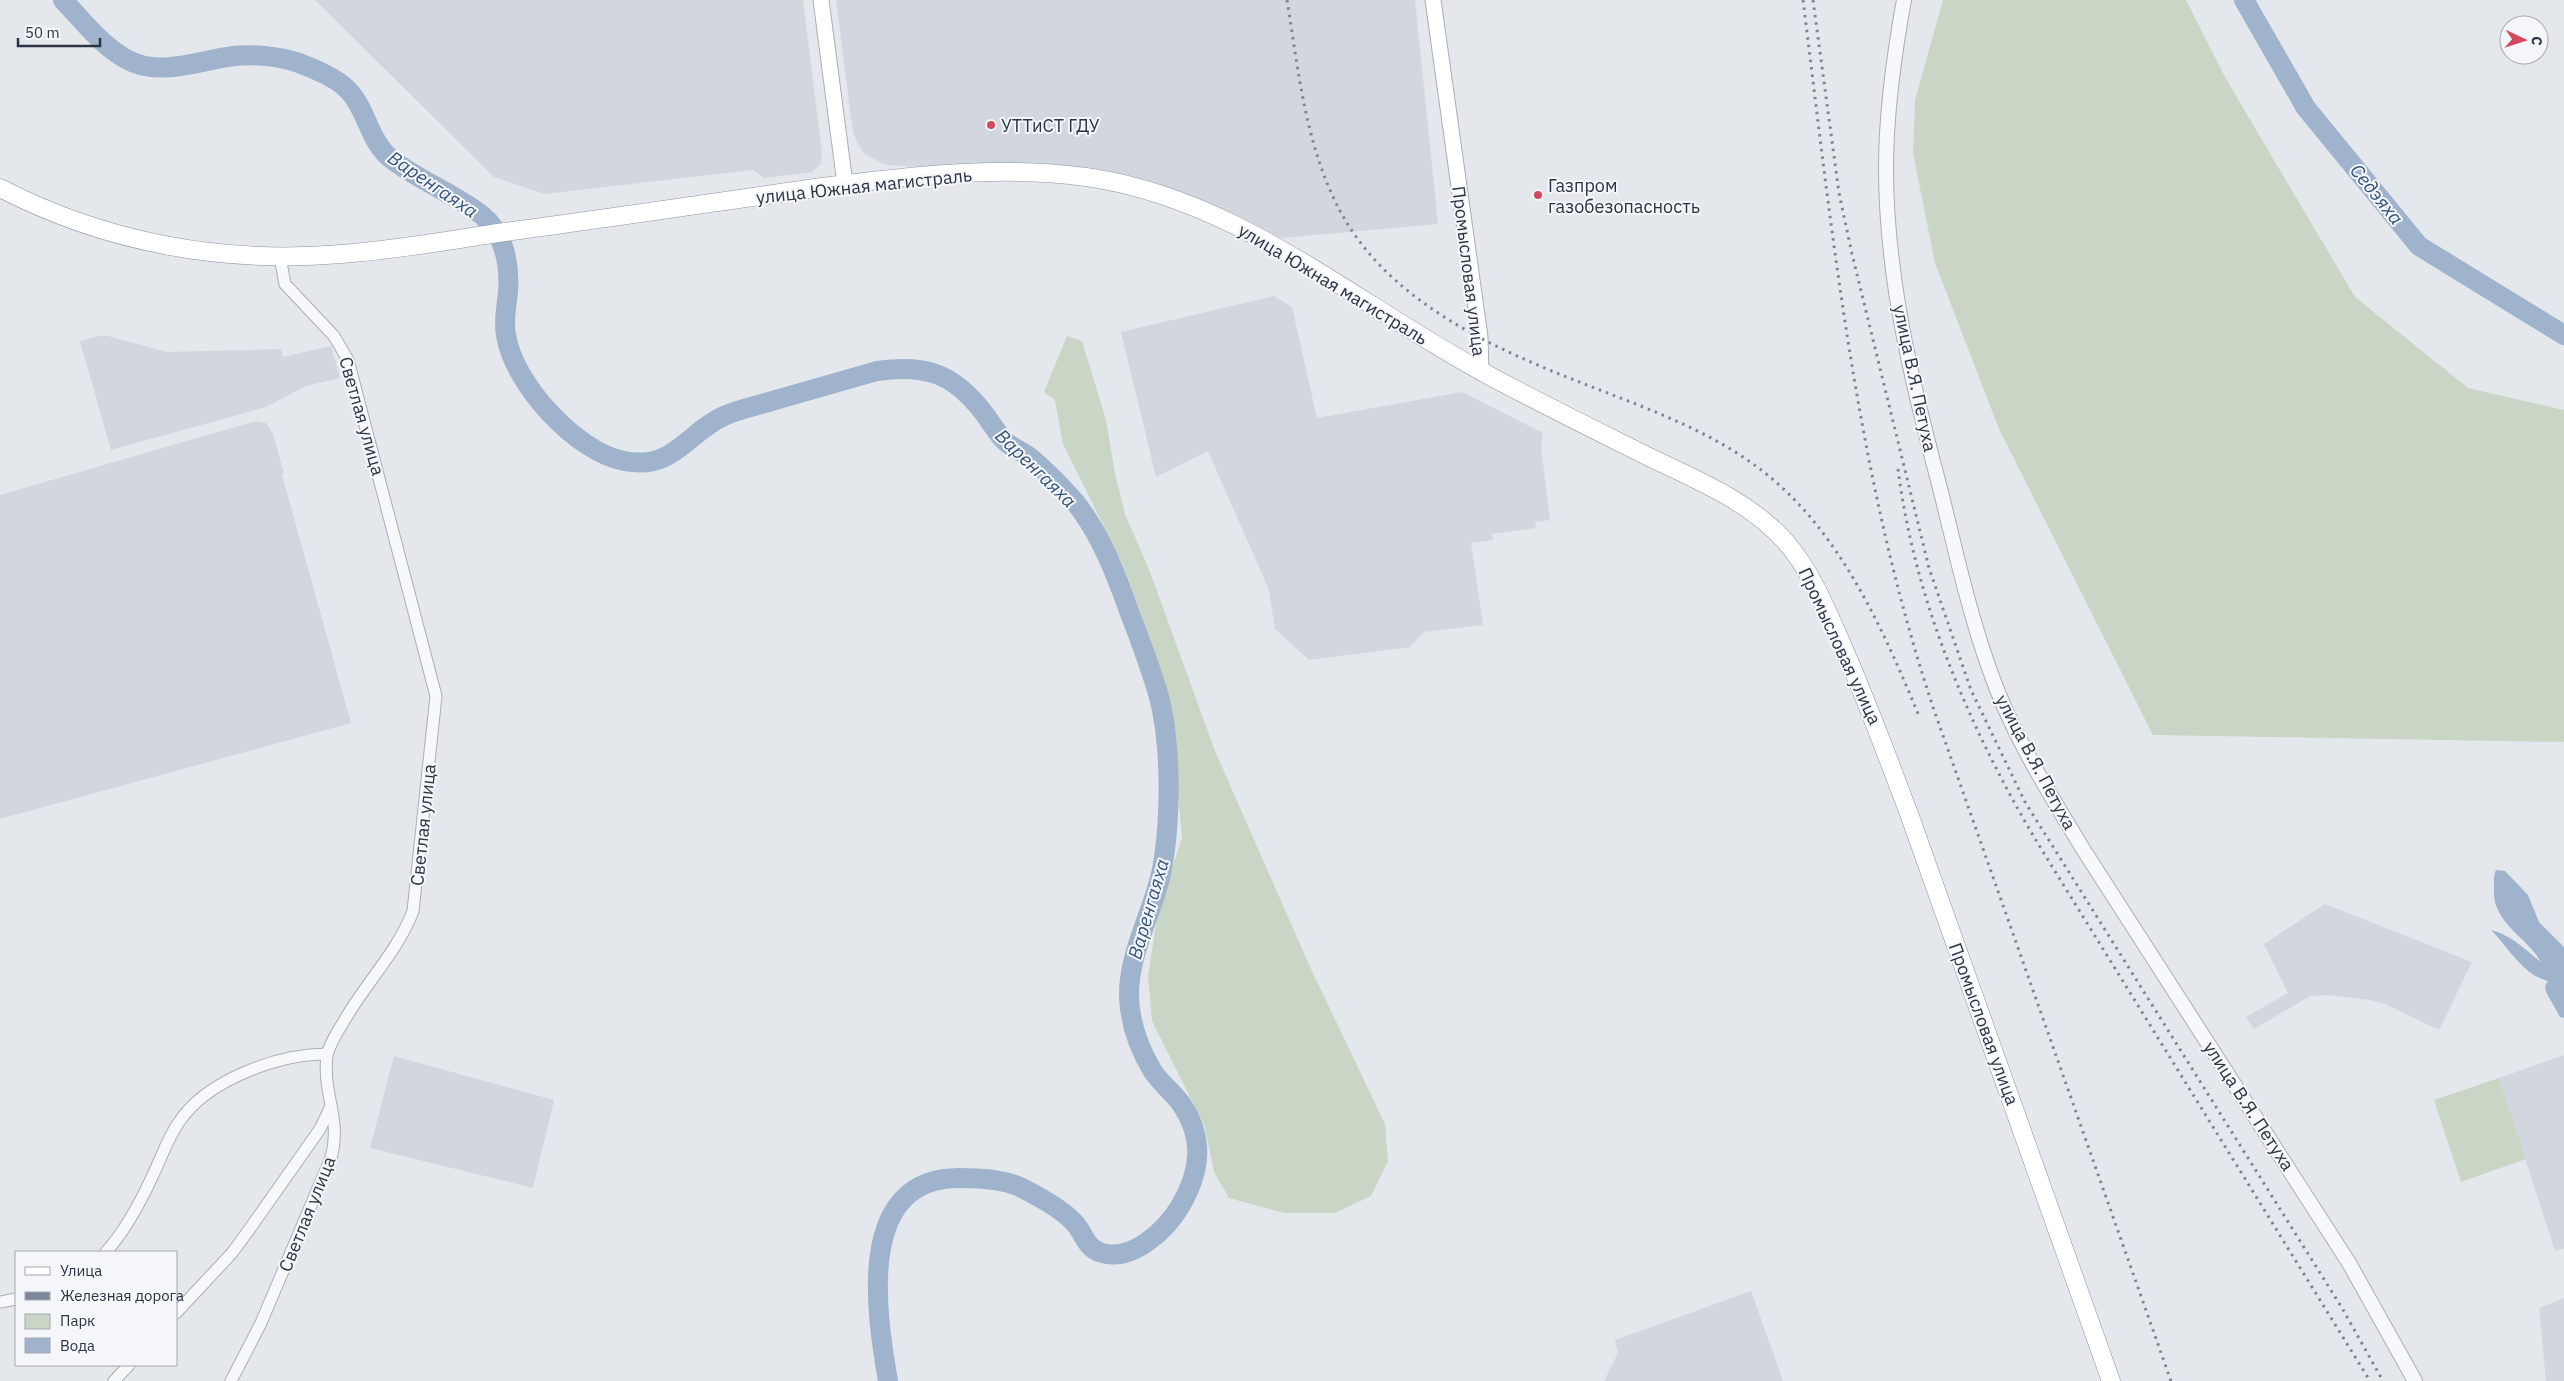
<svg xmlns="http://www.w3.org/2000/svg" width="2564" height="1381" font-family="'IBM Plex Sans',sans-serif">
<rect width="100%" height="100%" fill="#e4e7ec"/>
<g fill="#d2d6de">
<path d="M315,0H803L822,154L820,165L812,172L764,178L753,170L544,194L494,177Z"/>
<path d="M836,0H1415L1438,224L1281,238L1224,209L1186,194L1127,177L886,165L863,153L853,133Z"/>
<path d="M1274,296L1292,307L1317,418L1462,392L1543,433L1541,447L1550,520L1535,522L1536,528L1492,534L1493,540L1471,543L1483,625L1424,632L1410,647L1309,660L1275,629L1269,590L1208,451L1156,477L1121,332Z"/>
<path d="M104,335L167,352L281,349L283,357L331,346L340,378L306,386L266,407L111,450L80,341Z"/>
<path d="M256,421L266,423L273,434L284,474L282,475L351,723L0,819V495Z"/>
<path d="M2325,904L2472,962L2439,1030L2385,1004L2370,1000L2329,995L2310,996L2254,1029L2246,1017L2288,993L2264,944Z"/>
<path d="M2564,1055V1248L2555,1251L2499,1078Z"/>
<path d="M394,1056L554,1100L533,1188L370,1148Z"/>
<path d="M1751,1291L1783,1381H1604L1618,1353L1615,1340Z"/>
<path d="M2564,1298V1381H2546L2539,1308Z"/>
</g>
<g fill="#c9d6c5">
<path d="M1943,0H2186L2226,79L2355,297L2468,388L2564,410V742L2153,735L1999,429L1935,263L1913,153L1915,100Z"/>
<path d="M1067,336L1082,341L1106,420L1115,474L1125,514L1150,572L1215,751L1311,969L1385,1124L1388,1161L1371,1196L1335,1213H1284L1229,1198L1214,1172L1205,1127L1152,1021L1148,976L1157,918L1182,837L1169,701L1150,638L1123,565L1063,444L1055,400L1044,392Z"/>
<path d="M2499,1078L2526,1159L2461,1182L2434,1100Z"/>
</g>
<path fill="#9fb4cc" d="M2496,870L2505,871L2528,895L2539,922L2564,947V1018L2560,1017L2546,992L2545,986L2548,981C2523,975 2508,947 2491,930C2513,936 2524,949 2541,962C2526,936 2492,923 2494,889C2494,883 2493,876 2496,870Z"/>
<g fill="none" stroke-linecap="round" stroke-linejoin="round">
<g stroke="#9fb4cc" stroke-width="20">
<path d="M63,0C84,22 100,44 126,59C159,78 200,60 234,56C254,54 279,56 299,63C314,69 335,77 347,89C367,109 368,139 390,158C419,181 454,193 483,216C504,234 510,264 508,291C507,306 503,320 506,335C513,383 576,452 624,461C674,471 686,433 724,416C739,409 756,406 772,401C807,391 842,381 877,371C925,364 953,373 983,412C991,422 997,434 1006,442C1014,449 1024,452 1032,459C1047,472 1062,487 1075,502C1100,533 1116,574 1129,611C1139,637 1149,664 1157,690C1171,736 1171,810 1164,857C1158,905 1128,949 1129,997C1130,1023 1139,1048 1152,1070C1160,1083 1173,1092 1182,1105C1204,1138 1201,1170 1181,1205C1167,1229 1133,1262 1102,1253C1086,1248 1085,1236 1077,1226C1066,1211 1036,1195 1020,1187C1003,1179 979,1178 960,1178C855,1177 876,1312 888,1381"/>
<path d="M2244,0L2306,108L2419,246L2564,335"/>
</g>
<defs>
<g id="minor">
<path d="M106,1252C125,1231 140,1203 152,1177C161,1159 167,1139 179,1122C207,1080 278,1054 327,1054"/>
<path d="M0,1302L16,1299"/>
<path d="M176,1313L232,1253L251,1227L320,1129L331,1106"/>
<path d="M114,1381L129,1365"/>
<path d="M231,1381L261,1323L331,1158C342,1119 322,1093 327,1056C329,1044 338,1031 344,1021C365,984 398,951 413,911L436,696L348,360L334,336L285,284L280,257"/>
</g>
<path id="tertiary" d="M1904,0C1894,55 1886,112 1886,168C1886,277 1912,383 1940,488C1955,548 1968,609 1989,668C2011,733 2048,791 2083,849L2349,1263L2415,1381"/>
<g id="secondary">
<path d="M821,0L845,184"/>
<path d="M1433,0L1480,337L1481,372"/>
</g>
<path id="trunk" d="M0,188C106,243 223,264 342,254C396,250 451,240 505,232C611,218 716,202 822,187C906,176 1001,165 1086,177C1238,198 1357,305 1488,375C1540,403 1593,429 1645,455C1694,479 1748,500 1785,541C1812,572 1827,610 1843,647C1867,701 1887,756 1908,811L2111,1381"/>
</defs>
<use href="#minor" stroke="#a9aeb7" stroke-width="13"/>
<use href="#tertiary" stroke="#a9aeb7" stroke-width="16"/>
<use href="#secondary" stroke="#a9aeb7" stroke-width="17"/>
<use href="#trunk" stroke="#8b94a3" stroke-width="19"/>
<use href="#minor" stroke="#f7f8fa" stroke-width="11"/>
<use href="#tertiary" stroke="#f7f8fa" stroke-width="14"/>
<use href="#secondary" stroke="#fff" stroke-width="15"/>
<use href="#trunk" stroke="#fff" stroke-width="18"/>
<g stroke="#7d8696" stroke-width="3" stroke-dasharray="2.5 5" stroke-linecap="butt">
<path d="M1287,0C1298,68 1305,140 1336,203C1382,298 1489,347 1582,383C1645,408 1711,430 1765,473C1840,532 1883,629 1919,716"/>
<path d="M1803,0C1833,240 1857,480 1934,710L2171,1381"/>
<path d="M1813,0L1839,193L1852,254L1929,568L1971,690L2025,802L2342,1308L2383,1381"/>
<path d="M1898,469C1915,603 1971,732 2040,847L2370,1381"/>
</g>
</g>
<g fill="#d1495b" stroke="#f4f6f9" stroke-width="2">
<circle cx="991" cy="125" r="5"/>
<circle cx="1538" cy="195" r="5"/>
</g>
<g text-anchor="middle" dominant-baseline="central" stroke-width="4" stroke-linejoin="round" paint-order="stroke">
<g font-size="18" fill="#2b3445" stroke="#f4f6f9" text-anchor="start">
<text x="1001" y="125">УТТиСТ ГДУ</text>
<text x="1548" y="185">Газпром<tspan x="1548" dy="21">газобезопасность</tspan></text>
</g>
<g font-size="18" fill="#2b3445" stroke="#f4f6f9">
<text transform="translate(864 186) rotate(-6)">улица Южная магистраль</text>
<text transform="translate(1469 271) rotate(83)">Промысловая улица</text>
<text transform="translate(1333 284) rotate(31)">улица Южная магистраль</text>
<text transform="translate(1915 378) rotate(78)">улица В.Я. Петуха</text>
<text transform="translate(362 416) rotate(74)">Светлая улица</text>
<text transform="translate(1840 646) rotate(65)">Промысловая улица</text>
<text transform="translate(2036 762) rotate(62)">улица В.Я. Петуха</text>
<text transform="translate(423 825) rotate(-84)">Светлая улица</text>
<text transform="translate(1984 1024) rotate(70)">Промысловая улица</text>
<text transform="translate(2249 1106) rotate(57)">улица В.Я. Петуха</text>
<text transform="translate(307 1214) rotate(-68)">Светлая улица</text>
</g>
<g font-size="19" font-style="italic" fill="#34527a" stroke="#f4f6f9">
<text transform="translate(433 184) rotate(34)">Варенгаяха</text>
<text transform="translate(2377 194) rotate(51)">Седэяха</text>
<text transform="translate(1036 468) rotate(44)">Варенгаяха</text>
<text transform="translate(1148 909) rotate(-74)">Варенгаяха</text>
</g>
</g>
<rect x="15" y="1251" width="162" height="115" fill="#f4f6f9" stroke="#a4a8b1"/>
<rect x="25" y="1267" width="25" height="8" fill="#ffffff" stroke="#a4a8b1"/>
<text x="60" y="1276" font-size="15" fill="#2b3445">Улица</text>
<rect x="25" y="1292" width="25" height="8" fill="#7d8696" stroke="#a4a8b1"/>
<text x="60" y="1301" font-size="15" fill="#2b3445">Железная дорога</text>
<rect x="25" y="1314" width="25" height="15" fill="#c9d6c5" stroke="#a4a8b1"/>
<text x="60" y="1326" font-size="15" fill="#2b3445">Парк</text>
<rect x="25" y="1338" width="25" height="15" fill="#9fb4cc" stroke="#a4a8b1"/>
<text x="60" y="1351" font-size="15" fill="#2b3445">Вода</text>
<g transform="translate(2524 40) rotate(94)"><circle r="24" fill="#f4f6f9" stroke="#a4a8b1"/>
<path d="M0-4L9 19L0 12L-9 19Z" fill="#d1495b"/>
<text y="-8" font-size="14" font-weight="bold" text-anchor="middle" fill="#2b3445">С</text>
</g>
<path d="M18 38v8h82v-8" fill="none" stroke="#2b3445" stroke-width="2.5"/>
<text x="25" y="38" font-size="15" fill="#2b3445" stroke="#f4f6f9" stroke-width="4" paint-order="stroke">50 m</text>
</svg>
